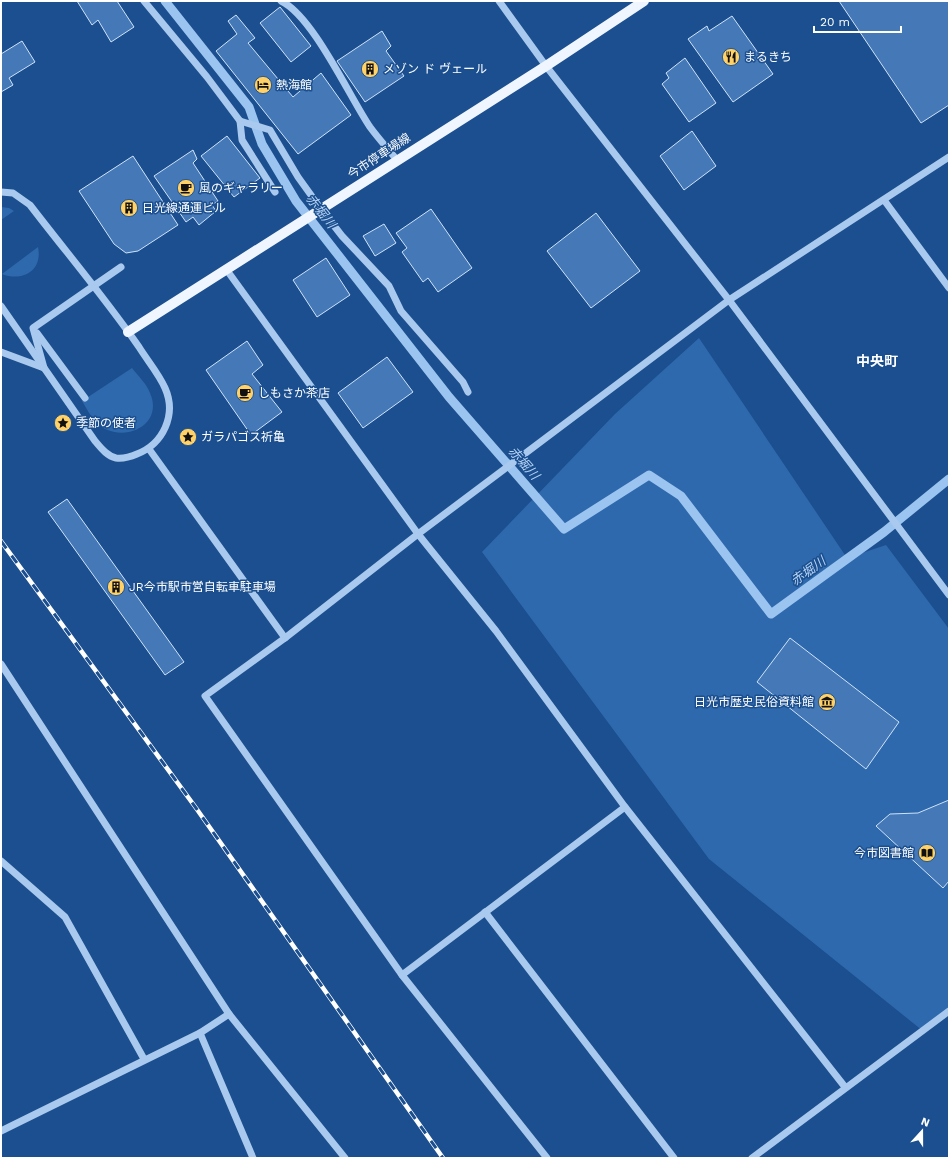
<svg xmlns="http://www.w3.org/2000/svg" width="950" height="1159" font-family="'Work Sans','Noto Sans JP',sans-serif">
<rect width="100%" height="100%" fill="#1b4f8f"/>
<g fill="#2e69ad">
<path d="M1,207L9,208L14,211L1,220Z"/>
<path d="M38,247C43,271 22,282 2,274Z"/>
<path d="M699,338L847,558L886,545L949,629V1007L923,1031L709,859L482,552L615,414Z"/>
<path d="M132,368C138,376 147,384 150,393C163,422 131,441 105,429C94,423 88,411 82,401Z"/>
</g>
<g fill="none" stroke-linecap="round" stroke-linejoin="round">
<path stroke="#9cc4f0" stroke-width="9" d="M165,1L249,107L262,144L296,201L449,397L564,529L649,475L681,496L771,614L884,532L949,479"/>
</g>
<g fill="#4478b7" stroke="#cfe3fa">
<path d="M77,1H117L134,27L111,42L98,20L92,25Z"/>
<path d="M839,1H949V105L921,123Z"/>
<path d="M280,7L311,46L291,62L260,23Z"/>
<path d="M236,15L255,38L248,43L293,97L321,73L351,115L298,154L216,51L237,34L228,21Z"/>
<path d="M732,16L773,74L733,102L688,39L707,26L709,31Z"/>
<path d="M382,31L391,46L386,51L404,76L365,102L337,61Z"/>
<path d="M22,41L35,62L9,78L13,85L1,92V54Z"/>
<path d="M685,58L716,103L689,122L662,84L669,78L666,73Z"/>
<path d="M692,131L716,166L684,190L660,156Z"/>
<path d="M227,136L260,178L234,197L201,156Z"/>
<path d="M193,150L197,159L193,163L218,201L212,205L216,211L199,225L193,217L186,222L154,176Z"/>
<path d="M133,156L178,225L138,251L126,253L114,244L79,191Z"/>
<path d="M431,209L472,268L438,292L428,278L423,282L402,252L407,248L396,233Z"/>
<path d="M596,213L640,271L591,308L547,251Z"/>
<path d="M384,224L396,243L375,256L363,236Z"/>
<path d="M326,258L350,295L317,317L293,280Z"/>
<path d="M247,341L263,365L252,374L282,412L251,435L206,370Z"/>
<path d="M387,357L413,392L363,428L338,393Z"/>
<path d="M67,499L184,662L165,675L48,512Z"/>
<path d="M790,638L899,722L866,769L757,682Z"/>
<path d="M949,800V881L943,888L876,826L890,814L918,813Z"/>
</g>
<g fill="none" stroke-linecap="round" stroke-linejoin="round">
<g stroke="#a9c9ee" stroke-width="7">
<path d="M144,1L207,77L240,121L270,130L298,177L321,209L342,236L389,286L401,311L463,382L468,392"/>
<path d="M281,1C313,16 349,96 370,127C378,138 388,149 397,160"/>
<path d="M499,1L546,66L729,300L949,595"/>
<path d="M240,121L242,140L275,192"/>
<path d="M1,192L13,193L30,205C66,252 105,298 139,347C147,360 159,374 165,388C177,415 163,444 137,454C130,457 124,459 116,458C107,456 101,448 95,441L1,306"/>
<path d="M884,200L949,288"/>
<path d="M226,269L418,534L496,631L625,807L845,1087"/>
<path d="M37,333L85,398"/>
<path d="M1,352L44,368L33,328L121,267"/>
<path d="M149,449L285,638"/>
<path d="M1,664L229,1014L345,1158"/>
<path d="M1,861L65,917L144,1059"/>
<path d="M485,912L674,1158"/>
<path d="M402,975L625,807"/>
<path d="M200,1033L253,1158"/>
<path d="M1,1131L200,1033L229,1014"/>
<path d="M547,1158L402,975L205,696L285,638L418,534L729,300L949,157"/>
<path d="M752,1158L949,1011"/>
</g>
<path stroke="#f0f6ff" stroke-width="10" d="M128,332L546,66L644,1"/>
<defs>
<path id="rail" d="M1,541L196,808L443,1158"/>
</defs>
<use href="#rail" stroke="#fff" stroke-width="4.5"/>
<use href="#rail" stroke="#1b4f8f" stroke-width="3" stroke-dasharray="9" stroke-linecap="butt"/>
</g>
<defs>
<symbol id="restaurant-disc" viewBox="-11 -11 22 22"><circle r="9.5" fill="#ffd166" stroke="#1b4f8f"/><path d="M-5-6h1v4h1v-4h1v4h1v-4h1v5L-1.5 .5V6h-2V.5L-5-1ZM5-6V6H3V1.5H1.5Q1.5-4 5-6Z" fill="#111"/></symbol>
<symbol id="building-disc" viewBox="-11 -11 22 22"><circle r="9.5" fill="#ffd166" stroke="#1b4f8f"/><path d="M-4-6H4V6H1V3H-1V6H-4ZM-2.5-4.3h1.7v1.8h-1.7ZM.8-4.3h1.7v1.8H.8ZM-2.5-1h1.7V.8h-1.7ZM.8-1h1.7V.8H.8Z" fill="#111"/></symbol>
<symbol id="hotel-disc" viewBox="-11 -11 22 22"><circle r="9.5" fill="#ffd166" stroke="#1b4f8f"/><path d="M-6-4.5h1.5V1H6V5H4.5V3h-9V5H-6ZM-4 0a1.8 1.8 0 1 1 3.6 0ZM.5 0V-2.5h3Q6-2.5 6 0Z" fill="#111"/></symbol>
<symbol id="cafe-disc" viewBox="-11 -11 22 22"><circle r="9.5" fill="#ffd166" stroke="#1b4f8f"/><path d="M-5.5-4.5H6V0H3Q3 3.5 0 3.5H-2.5Q-5.5 3.5-5.5 0ZM3-3.2v2h1.7v-2ZM-6 4.5H4V6H-6Z" fill="#111"/></symbol>
<symbol id="sight-disc" viewBox="-11 -11 22 22"><circle r="9.5" fill="#ffd166" stroke="#1b4f8f"/><path d="M0-6L1.8-2.2L6-1.7L2.9 1.2L3.7 5.4L0 3.3L-3.7 5.4L-2.9 1.2L-6-1.7L-1.8-2.2Z" fill="#111"/></symbol>
<symbol id="museum-disc" viewBox="-11 -11 22 22"><circle r="9.5" fill="#ffd166" stroke="#1b4f8f"/><path d="M0-6L6-3V-2H-6V-3ZM-5-1h2V3h-2ZM-1-1h2V3h-2ZM3-1h2V3H3ZM-6 4H6V6H-6Z" fill="#111"/></symbol>
<symbol id="library-disc" viewBox="-11 -11 22 22"><circle r="9.5" fill="#ffd166" stroke="#1b4f8f"/><path d="M-6-4Q-3-5.5-.7-3.5V5Q-3 3-6 4ZM6-4Q3-5.5 .7-3.5V5Q3 3 6 4Z" fill="#111"/></symbol>
</defs>
<g fill-rule="evenodd">
<use href="#restaurant-disc" x="721" y="47" width="20" height="20"/>
<use href="#building-disc" x="360" y="59" width="20" height="20"/>
<use href="#hotel-disc" x="253" y="75" width="20" height="20"/>
<use href="#cafe-disc" x="176" y="178" width="20" height="20"/>
<use href="#building-disc" x="119" y="198" width="20" height="20"/>
<use href="#cafe-disc" x="235" y="383" width="20" height="20"/>
<use href="#sight-disc" x="53" y="413" width="20" height="20"/>
<use href="#sight-disc" x="178" y="427" width="20" height="20"/>
<use href="#building-disc" x="106" y="577" width="20" height="20"/>
<use href="#museum-disc" x="817" y="692" width="20" height="20"/>
<use href="#library-disc" x="917" y="843" width="20" height="20"/>
</g>
<g text-anchor="middle" dominant-baseline="central" stroke-width="3" stroke-linejoin="round" paint-order="stroke">
<g font-size="12" fill="#fff" stroke="#1b4f8f" text-anchor="start">
<text x="744" y="57">まるきち</text>
<text x="383" y="69">メゾン ド ヴェール</text>
<text x="276" y="85">熱海館</text>
<text x="199" y="188">風のギャラリー</text>
<text x="142" y="208">日光線通運ビル</text>
<text x="258" y="393">しもさか茶店</text>
<text x="76" y="423">季節の使者</text>
<text x="201" y="437">ガラパゴス祈亀</text>
<text x="129" y="587">JR今市駅市営自転車駐車場</text>
<text x="814" y="702" text-anchor="end">日光市歴史民俗資料館</text>
<text x="914" y="853" text-anchor="end">今市図書館</text>
</g>
<g font-size="12" fill="#fff" stroke="#1b4f8f">
<text transform="translate(379 156) rotate(-33)">今市停車場線</text>
</g>
<g font-size="13" font-style="italic" fill="#b5d3f5" stroke="#1b4f8f">
<text transform="translate(321 211) rotate(52)">赤堀川</text>
<text transform="translate(524 463) rotate(49)">赤堀川</text>
<text transform="translate(808 571) rotate(-36)">赤堀川</text>
</g>
<g font-size="14" font-weight="bold" fill="#fff" stroke="#1b4f8f">
<text x="877" y="361">中央町</text>
</g>
</g>
<rect width="950" height="1159" fill="none" stroke="#ffffff" stroke-width="4"/>
<g transform="translate(922 1131) rotate(21)" stroke="#1b4f8f" stroke-width="3" paint-order="stroke">
<path d="M0-3L7 15L0 10L-7 15Z" fill="#ffffff"/>
<text y="-6" font-size="11" font-weight="bold" text-anchor="middle" fill="#ffffff">N</text>
</g>
<path d="M814 26v6h87v-6" fill="none" stroke="#ffffff" stroke-width="2"/>
<text x="820" y="26" font-size="12" fill="#ffffff" stroke="#1b4f8f" stroke-width="3" paint-order="stroke">20 m</text>
</svg>
